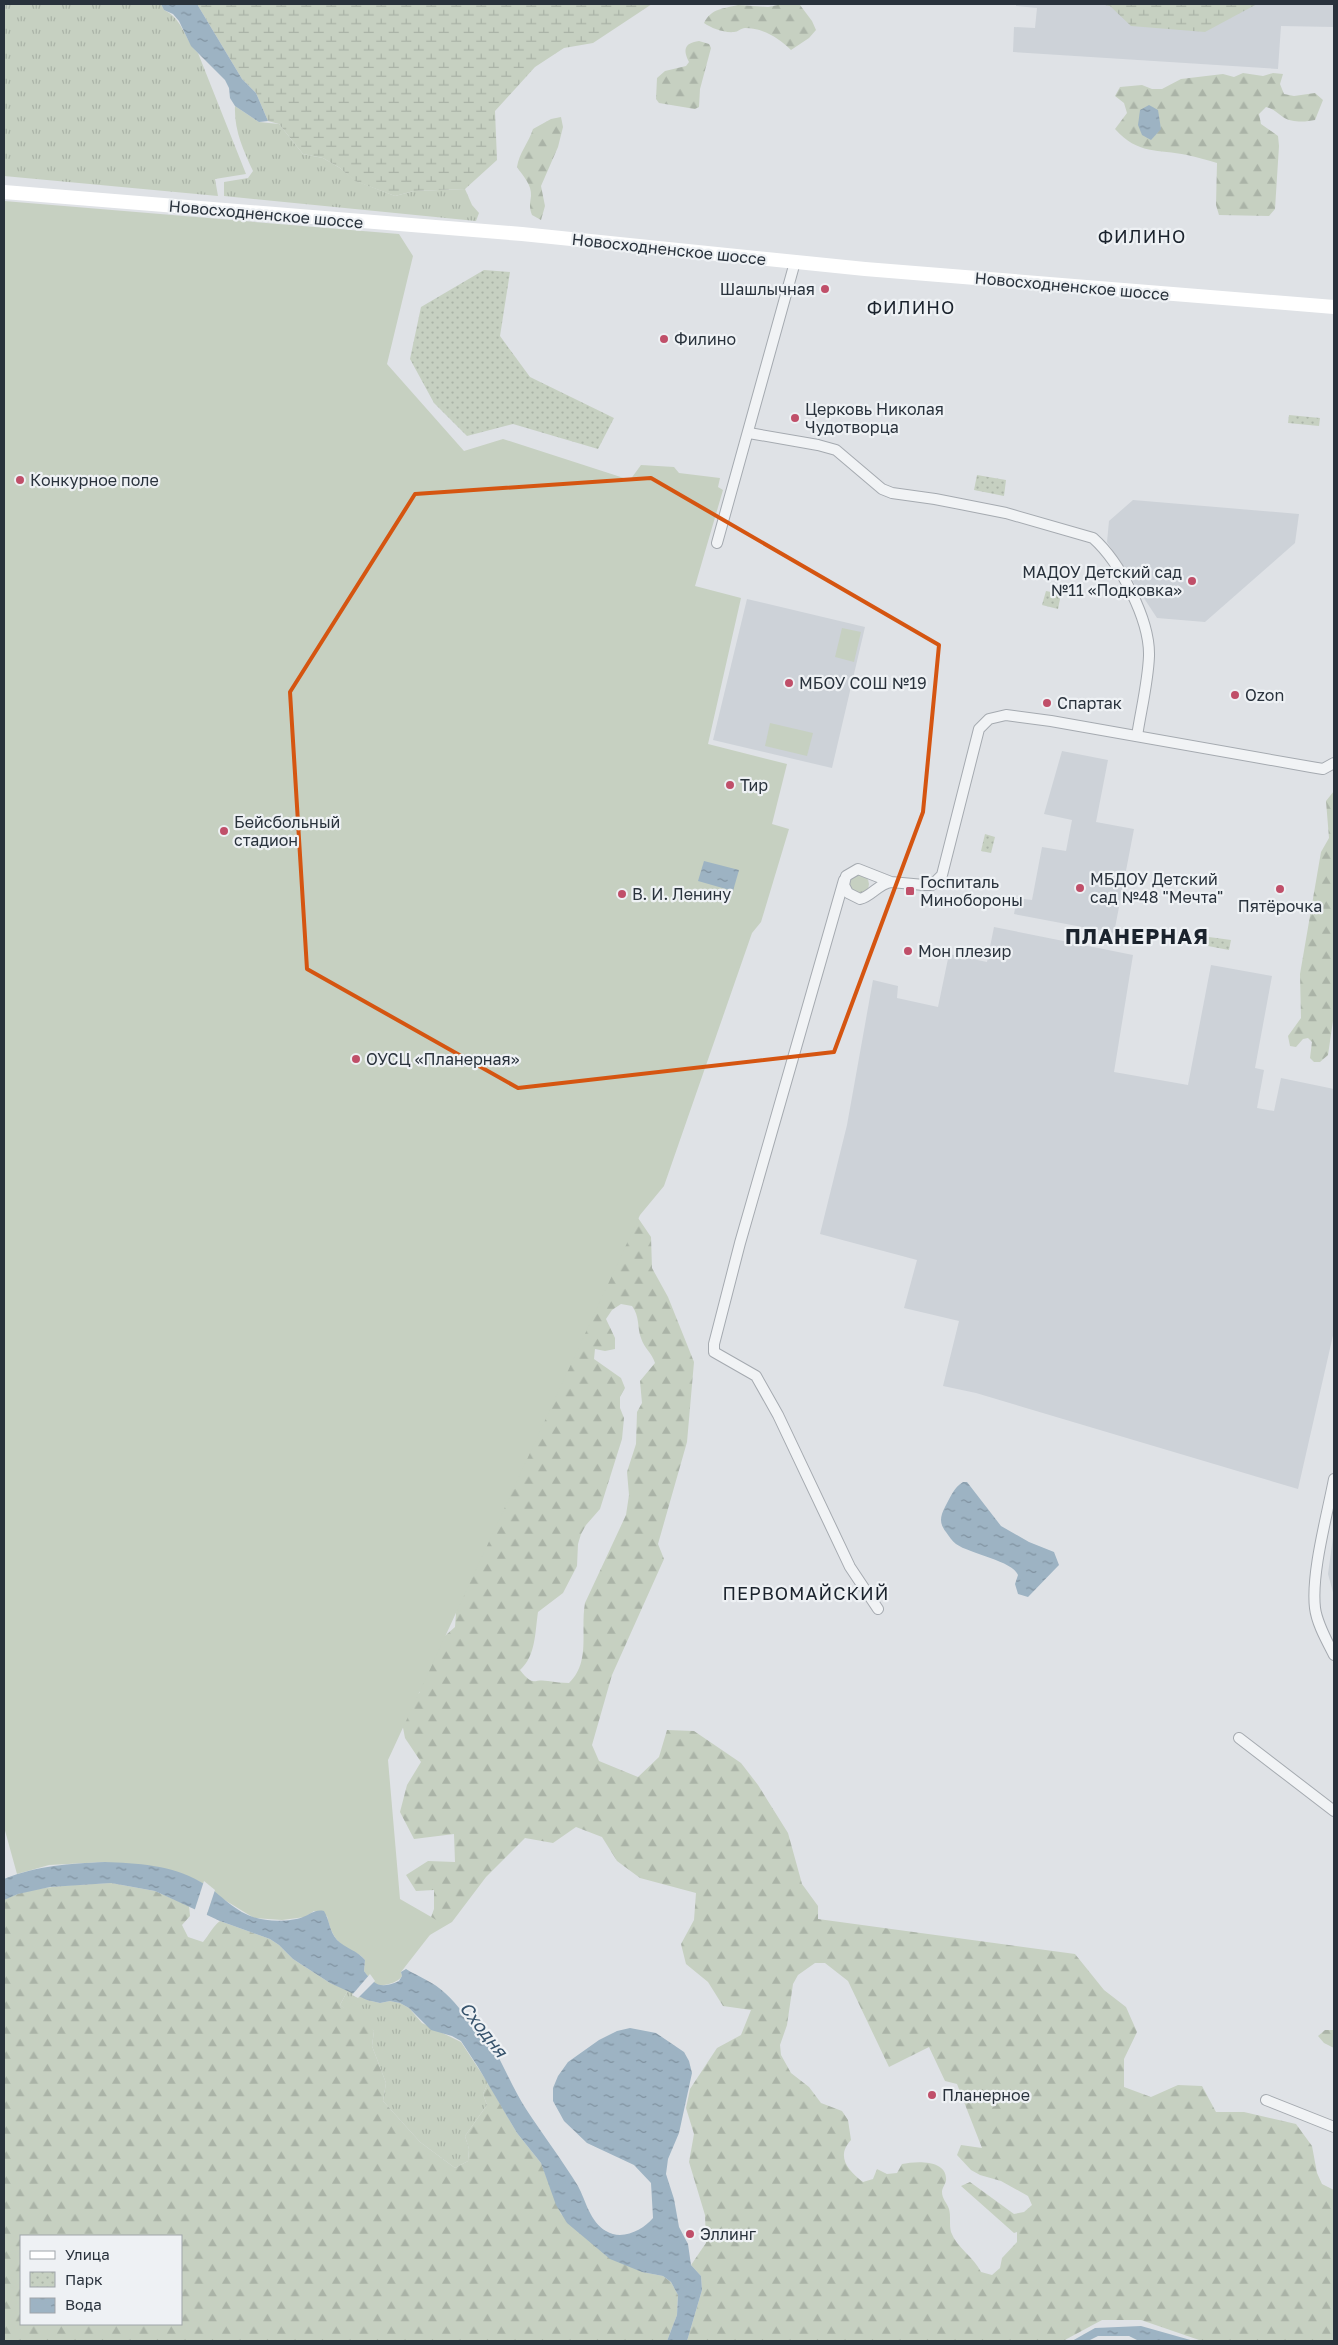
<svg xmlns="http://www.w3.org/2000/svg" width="1338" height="2345" font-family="'Golos Text',sans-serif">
<defs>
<pattern id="grass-tufts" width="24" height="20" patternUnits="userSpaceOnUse" patternTransform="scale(1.25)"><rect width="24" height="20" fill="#c6d0c1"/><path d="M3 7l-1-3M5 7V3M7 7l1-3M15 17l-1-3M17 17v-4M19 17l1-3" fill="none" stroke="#aab3a7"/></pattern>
<pattern id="forest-firs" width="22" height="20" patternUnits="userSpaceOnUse" patternTransform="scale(1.25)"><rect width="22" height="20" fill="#c6d0c1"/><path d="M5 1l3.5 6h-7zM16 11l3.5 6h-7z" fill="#aab3a7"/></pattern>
<pattern id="wetland-marsh" width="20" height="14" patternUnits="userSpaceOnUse" patternTransform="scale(1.25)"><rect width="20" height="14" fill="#c6d0c1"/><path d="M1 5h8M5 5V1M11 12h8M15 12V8" fill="none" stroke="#aab3a7"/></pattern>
<pattern id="park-dots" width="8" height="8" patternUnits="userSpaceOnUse" patternTransform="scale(1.25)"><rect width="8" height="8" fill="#c6d0c1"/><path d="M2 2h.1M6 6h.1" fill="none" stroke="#aab3a7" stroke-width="1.8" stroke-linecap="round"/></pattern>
<pattern id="water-ripples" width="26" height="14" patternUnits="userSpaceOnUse" patternTransform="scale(1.25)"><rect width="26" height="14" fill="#9db3c3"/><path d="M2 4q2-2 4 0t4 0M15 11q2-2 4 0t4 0" fill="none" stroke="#8092a0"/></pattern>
</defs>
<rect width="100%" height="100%" fill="#dfe2e6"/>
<g fill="#cdd2d8">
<path d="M1016,4H1334V27L1281,26L1278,69L1013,52L1014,27L1035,28L1037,8L1016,6Z"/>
<path d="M1133,500L1299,514L1295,543L1205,622L1157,618L1107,542L1109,521Z"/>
<path d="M747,599L865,627L832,768L713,740Z"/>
<path d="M1062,751L1108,760L1096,822L1134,829L1114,933L1014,914L1017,898L1032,900L1042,847L1066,851L1072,820L1044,814Z"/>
<path d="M994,927L1133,955L1114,1072L1188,1085L1211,965L1272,976L1255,1068L1264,1070L1257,1108L1274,1111L1281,1078L1334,1089V1331L1298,1489L976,1393L943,1386L959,1321L904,1308L917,1260L820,1234L847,1125L873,980L898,986L897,998L938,1007L949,954L987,962Z"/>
<path d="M1334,1530V1596L1328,1574Z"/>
</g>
<g fill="url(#grass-tufts)">
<path d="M4,4H161L164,10C183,19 184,39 198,53L246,174L215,179L218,196L4,176Z"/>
<path d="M235,106L259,122L279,124L303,154L323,158L340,168L356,181L395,196L414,191L465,189L472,205L479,213L476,221L224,196V182L248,178L253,171C243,149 234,130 235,106Z"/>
<circle cx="859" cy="884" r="10"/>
<path d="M348,1990L367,2000L380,2003L390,2001L400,2003L409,2008L422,2023L461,2042L488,2083L483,2094L487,2105L465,2136L469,2149L468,2161L455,2168L420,2142L383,2101L386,2083L372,2046L374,2031L340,2005Z"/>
</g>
<g fill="url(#forest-firs)" fill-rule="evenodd">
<path d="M738,5L768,7L778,5H800L812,21L816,30L809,38L791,50C779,38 763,28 745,28C741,28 738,32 734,32C724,33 711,28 704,23C712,8 722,9 738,5Z"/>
<path d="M699,41L709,44L711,48L700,89L699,107L695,109L659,103L656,99L657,78L665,71L686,66L689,62C683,50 684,43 699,41Z"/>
<path d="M1243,73L1263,76L1273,73L1283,74L1280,84L1284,94L1294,96L1315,93L1323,100L1315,120C1306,122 1292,123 1283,117C1277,113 1274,109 1266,107L1259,114L1261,124L1278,136L1279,146L1275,209L1269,216L1219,215L1216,205L1217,163C1207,160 1197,157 1187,155C1158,149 1138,155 1115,129L1127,113L1124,103L1115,96L1120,87L1142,85L1152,89H1162L1181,79L1223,74L1234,77Z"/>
<path d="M561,117L563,127L558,147L541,186L545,206L541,220L532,215C529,207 530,204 531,196C532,185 523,176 517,167C519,153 529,142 533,129L551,119Z"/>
<path d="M1334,791V1014L1328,1055L1320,1062H1314L1310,1058L1312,1042L1308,1038L1303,1039L1296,1047L1290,1046L1288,1036L1301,1018L1300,974L1321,852L1329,838L1326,801Z"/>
<path d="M632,1209L651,1237L652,1268L668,1297L694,1362L687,1442L658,1544L664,1559L612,1675L592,1745L599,1761L638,1777L659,1757L667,1730L694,1731L741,1763L758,1785L788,1833L802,1884L818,1906V1919L1075,1954L1104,1990L1126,2007L1137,2032L1124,2059V2087L1151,2097L1178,2085L1202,2086L1216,2112H1244L1296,2124L1312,2146L1317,2173L1322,2184L1334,2190V2341H1202L1141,2320H1102L1063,2341H687L702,2290L701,2276L691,2265L706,2243L705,2215L689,2162L694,2134L686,2108L690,2089L717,2048L741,2035L751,2010L723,2006L708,1982L686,1964L681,1944L694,1920L696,1893L640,1878L617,1861L602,1837L576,1827L553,1843L525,1838L486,1877L452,1922L423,1939L434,1909V1890L416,1891L406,1875L428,1861L455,1862L454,1834L414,1839L400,1812L407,1785L421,1762L405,1738L400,1712L420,1692L396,1679L455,1627L457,1599ZM621,1304L632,1306C640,1317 637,1327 641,1338C644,1348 652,1353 655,1363L640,1381L642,1403L637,1412L636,1444L627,1472L629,1495L626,1515L585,1603C580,1631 591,1662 569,1683C562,1683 555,1682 548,1681C533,1678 534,1688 520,1670C536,1656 535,1632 538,1612L563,1593L577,1566L578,1544L581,1534L586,1525L600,1509L622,1439L624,1418L620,1408V1397L625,1388L621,1378L594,1359L595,1349L605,1351L615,1349V1338L606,1319L612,1310ZM815,1963H825L848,1981L889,2067L929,2047L945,2081L957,2084L982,2148L961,2145L957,2155L971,2170L980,2175L1001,2181L1028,2196L1032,2205L1024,2212L1014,2214L970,2182L961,2186L1014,2233L1017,2232V2242L1002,2258L1000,2268L992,2275L981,2272C974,2257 957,2248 951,2232C949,2225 951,2216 949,2209C947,2203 942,2199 942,2192C942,2188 945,2185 946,2181C948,2159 916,2161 902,2164L897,2173L887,2174L877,2169L873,2179L863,2182C847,2170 836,2156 851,2140L848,2120L842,2111L821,2103L809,2087L791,2073L781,2055L780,2045L787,2025L793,1984L798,1975Z"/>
<path d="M111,1883L155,1891L189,1906L190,1916L182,1925L188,1937L203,1942C209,1935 213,1926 220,1921L270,1939L279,1945L293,1959L330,1983L348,1990L340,2005L365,2021L374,2031L372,2046L386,2083L383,2101L420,2142L455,2168L468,2161L469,2149L465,2136L487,2105L483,2094L488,2083L517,2133L541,2163L561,2214L642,2272L663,2276L671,2282L678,2295L677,2315L667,2341H4V1900C30,1885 80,1885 111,1883ZM21,2236H181V2324H21Z"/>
<path d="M1325,2030H1334V2048L1324,2043L1318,2036Z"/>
</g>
<g fill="url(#wetland-marsh)">
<path d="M197,4H652L593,43L564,48L535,67L495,111L497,160L465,189L414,191L395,196L355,181L340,168L323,158L303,154L279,124L268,121L256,93L242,79Z"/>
<path d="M1100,4H1257L1205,32L1131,26L1110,6Z"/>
</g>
<g fill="url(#park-dots)">
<path d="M484,270L510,272L500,336L530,377L614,418L598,449L513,424L467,436L434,403L410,359L421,307Z"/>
<path d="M1289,415L1320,418L1319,426L1288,423Z"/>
<path d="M977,475L1006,480L1004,496L974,490Z"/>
<path d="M1046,591L1061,594L1058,609L1042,605Z"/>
<path d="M985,834L995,837L991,853L981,851Z"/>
<path d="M1209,937L1231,940L1229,950L1208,946Z"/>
</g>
<g fill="#c6d0c1">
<path d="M4,201L399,234L413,256L387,364L464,451L503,439L630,480L641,465L674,467L679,473L720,478L718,487L723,490L695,586L741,598L708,744L787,764L772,824L789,829L761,922L752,933L664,1186L640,1215L388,1760L400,1899L440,1922L401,1972L402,1976C399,1982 382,1988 375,1984C371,1982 367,1975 364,1971L365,1960C361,1955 355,1952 348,1949C335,1942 330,1930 327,1916L314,1911L305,1917L282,1920L254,1918L223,1899L199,1881L105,1862L49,1865L17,1874L4,1827Z"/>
<path d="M842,628L861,632L854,662L835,657Z"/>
<path d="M770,723L813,733L807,756L765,746Z"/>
</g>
<g fill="url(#water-ripples)">
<path d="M161,4H197L242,79L256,93L268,121L259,122L235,106L230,98L229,88L225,80L191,46L179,21L173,14L164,10Z"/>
<path d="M1149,105L1158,110L1161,129L1151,140L1142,135L1138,125L1140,110Z"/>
<path d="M704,861L739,870L733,891L698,881Z"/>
<path d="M963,1482H967L1001,1526L1029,1542L1054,1552L1059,1565L1028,1597L1018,1594L1015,1584L1018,1575C1013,1561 970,1554 956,1544C952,1541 949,1536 946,1532C939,1523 940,1517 945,1507C950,1498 954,1487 963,1482Z"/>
<path d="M105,1862C136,1863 172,1865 199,1881C218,1891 232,1910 253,1917C267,1922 290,1922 303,1917C311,1914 315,1909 324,1911C330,1921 329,1931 337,1940C345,1948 358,1951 365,1960L364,1971C375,1986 381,1989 399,1981L402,1976L401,1972L406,1969C419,1977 434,1982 445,1993C463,2009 474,2031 492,2045C504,2066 513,2089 526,2109C543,2135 562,2160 578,2186C586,2201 590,2222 606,2231C622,2241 643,2230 653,2218L651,2183L634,2165L587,2143L564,2121L553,2101V2088L558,2076L568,2062L599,2040L617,2031L630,2028L656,2033L684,2052L689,2061L692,2073L679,2133L668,2159L666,2174L674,2199L679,2227L688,2244L691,2265L701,2276L702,2290L687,2341H667L677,2315L678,2295L671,2282L663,2276L642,2272L610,2259L567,2223L556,2205L541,2163L517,2133L478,2067L461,2041L452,2036L431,2030L409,2008L400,2003L390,2001L380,2003L367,2000L330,1983L293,1959L279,1945L270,1939L220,1921L155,1891L111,1883L50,1887L18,1894L4,1900V1879C39,1865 68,1864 105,1862Z"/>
<path d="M1141,2326L1194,2341H1139L1129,2336H1098L1088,2341H1072L1095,2328Z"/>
</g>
<g fill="#dfe2e6">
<path d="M204,1881L215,1890L206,1917L194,1912Z"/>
<path d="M370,1974L375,1981L358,1998L352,1995Z"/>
</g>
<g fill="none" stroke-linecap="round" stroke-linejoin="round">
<defs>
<g id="minor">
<path d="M749,433L818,445L836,450L882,489L892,493L935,499L1006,513L1093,538C1120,562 1150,620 1149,656C1148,682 1141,710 1137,736"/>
<path d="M717,543L795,262"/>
<path d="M844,880L740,1243L714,1344V1352L756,1376L778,1415L850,1567L878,1609"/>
<path d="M891,882C878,884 872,896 860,899L848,893L844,885L846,876L858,869L891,882L924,885H932L942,875L979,729L989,719L1006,715L1051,721L1311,767L1323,769L1334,763"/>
<path d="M1334,1479C1327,1516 1311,1573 1315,1608C1317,1624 1327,1641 1334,1655"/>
<path d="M1239,1738L1334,1811"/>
<path d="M1266,2100L1334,2127"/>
</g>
</defs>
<use href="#minor" stroke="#a5aab0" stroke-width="12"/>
<use href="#minor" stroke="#f1f3f5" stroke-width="10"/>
<path stroke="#fff" stroke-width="14" d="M4,192L522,234L865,269L1334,307"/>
</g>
<path fill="none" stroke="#d55511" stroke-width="4" stroke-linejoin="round" d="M651,478L939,645L923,812L834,1052L518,1088L307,969L290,692L415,494Z"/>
<g fill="#c04f69" stroke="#eef1f4" stroke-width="2">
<circle cx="825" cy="289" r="5"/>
<circle cx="664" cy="339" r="5"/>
<circle cx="795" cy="418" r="5"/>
<circle cx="20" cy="480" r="5"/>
<circle cx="1192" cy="581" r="5"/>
<circle cx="789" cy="683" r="5"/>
<circle cx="1235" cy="695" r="5"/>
<circle cx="1047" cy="703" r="5"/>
<circle cx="730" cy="785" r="5"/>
<circle cx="224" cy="831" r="5"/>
<circle cx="1080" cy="888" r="5"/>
<circle cx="1280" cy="889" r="5"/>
<rect x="905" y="886" width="10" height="10" rx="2.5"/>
<circle cx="622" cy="894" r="5"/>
<circle cx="908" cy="951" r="5"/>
<circle cx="356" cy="1059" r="5"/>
<circle cx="932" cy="2095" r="5"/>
<circle cx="690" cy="2234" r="5"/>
</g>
<g text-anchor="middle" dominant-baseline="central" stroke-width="4.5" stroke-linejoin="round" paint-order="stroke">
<g font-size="16" fill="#29323c" stroke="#eef1f4">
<text transform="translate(266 214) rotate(5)">Новосходненское шоссе</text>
<text transform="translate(669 249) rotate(6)">Новосходненское шоссе</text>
<text transform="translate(1072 286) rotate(5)">Новосходненское шоссе</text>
</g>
<g font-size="16" fill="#29323c" stroke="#eef1f4" text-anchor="start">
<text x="815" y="289" text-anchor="end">Шашлычная</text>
<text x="674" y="339">Филино</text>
<text x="805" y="409">Церковь Николая<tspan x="805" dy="18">Чудотворца</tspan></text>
<text x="30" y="480">Конкурное поле</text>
<text x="1182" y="572" text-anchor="end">МАДОУ Детский сад<tspan x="1182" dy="18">№11 «Подковка»</tspan></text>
<text x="799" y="683">МБОУ СОШ №19</text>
<text x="1245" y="695">Ozon</text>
<text x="1057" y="703">Спартак</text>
<text x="740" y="785">Тир</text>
<text x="234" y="822">Бейсбольный<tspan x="234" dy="18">стадион</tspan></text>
<text x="1090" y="879">МБДОУ Детский<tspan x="1090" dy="18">сад №48 "Мечта"</tspan></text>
<text x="920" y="882">Госпиталь<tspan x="920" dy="18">Минобороны</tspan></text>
<text x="632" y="894">В. И. Ленину</text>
<text x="1280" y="906" text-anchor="middle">Пятёрочка</text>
<text x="918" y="951">Мон плезир</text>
<text x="366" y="1059">ОУСЦ «Планерная»</text>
<text x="942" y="2095">Планерное</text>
<text x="700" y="2234">Эллинг</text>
</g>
<g font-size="18" letter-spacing="1" fill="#1b232d" stroke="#eef1f4">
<text x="1142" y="236">ФИЛИНО</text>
<text x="911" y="307">ФИЛИНО</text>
<text x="806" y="1593">ПЕРВОМАЙСКИЙ</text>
</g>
<g font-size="18" font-style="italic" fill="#37536c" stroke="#eef1f4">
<text transform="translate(484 2029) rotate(52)">Сходня</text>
</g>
<g font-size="21" font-weight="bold" letter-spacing="1" fill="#1b232d" stroke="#eef1f4">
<text x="1137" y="936">ПЛАНЕРНАЯ</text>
</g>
</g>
<rect width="1338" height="2345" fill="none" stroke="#29323c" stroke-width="10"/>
<rect x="20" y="2235" width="162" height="90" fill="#eef1f4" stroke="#9fa5aa"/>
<rect x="30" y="2251" width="25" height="8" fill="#ffffff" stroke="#9fa5aa"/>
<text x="65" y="2260" font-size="15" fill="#29323c">Улица</text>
<rect x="30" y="2272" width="25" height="15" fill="url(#park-dots)" stroke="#9fa5aa"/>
<text x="65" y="2285" font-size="15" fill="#29323c">Парк</text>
<rect x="30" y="2298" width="25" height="15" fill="url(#water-ripples)" stroke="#9fa5aa"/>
<text x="65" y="2310" font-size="15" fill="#29323c">Вода</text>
</svg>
